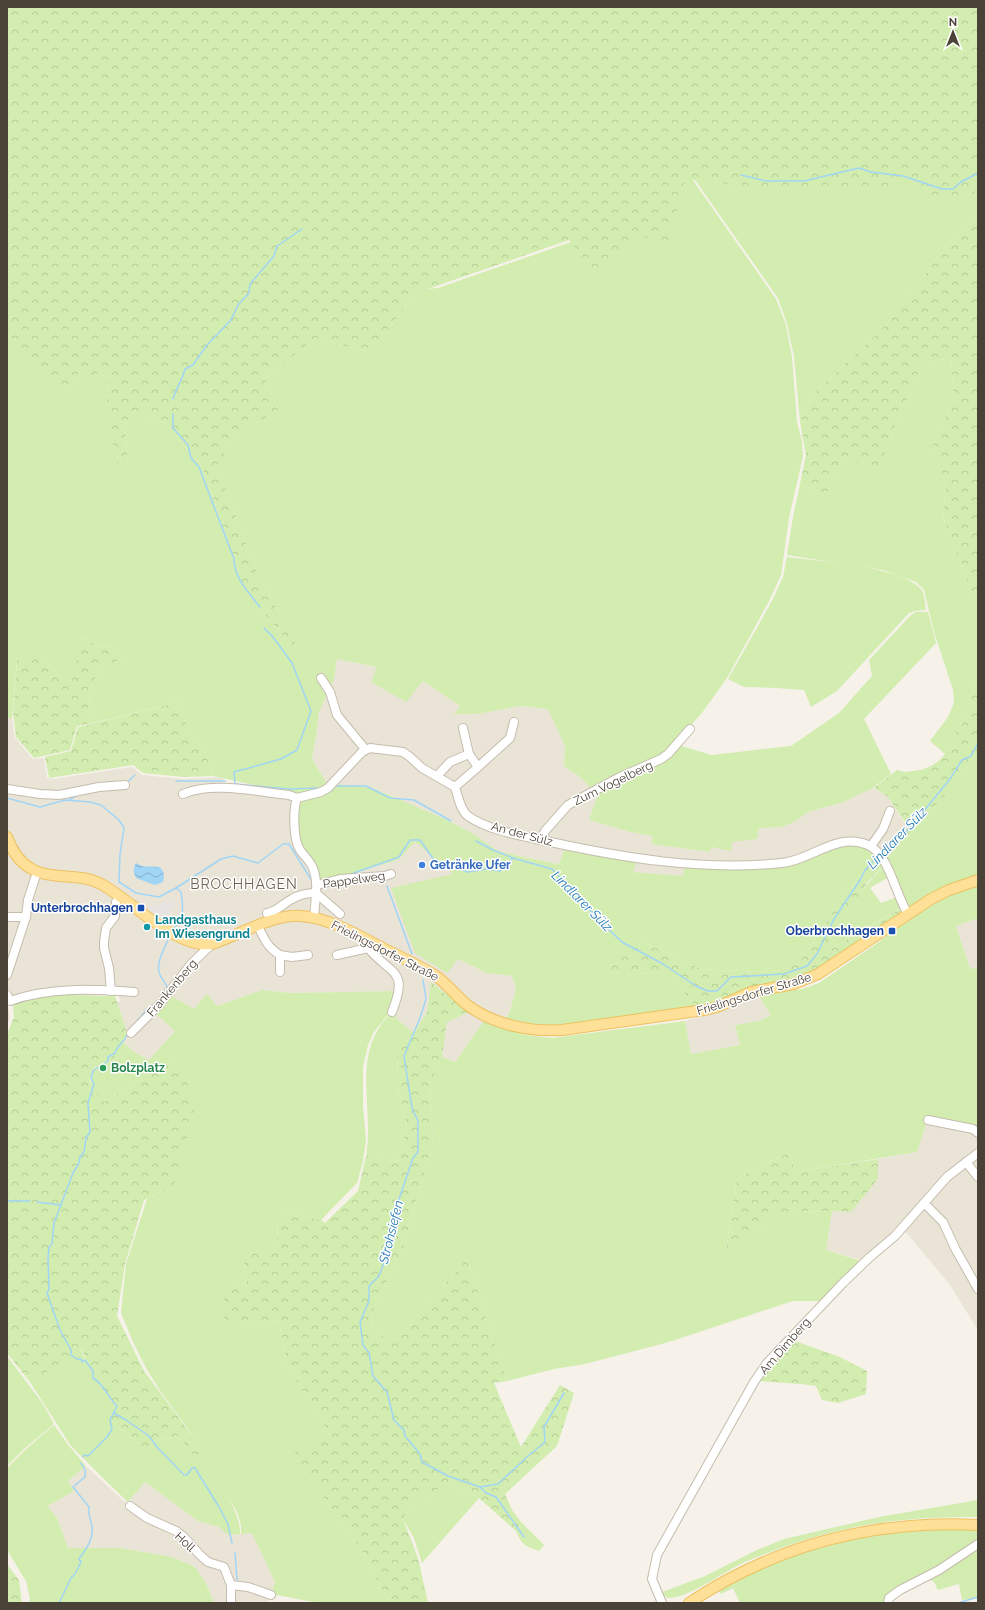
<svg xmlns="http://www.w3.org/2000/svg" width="985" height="1610" font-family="Raleway,sans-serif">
<defs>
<pattern id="forest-crowns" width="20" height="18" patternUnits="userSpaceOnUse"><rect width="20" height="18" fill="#d2edaf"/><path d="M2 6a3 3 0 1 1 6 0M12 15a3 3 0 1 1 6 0" fill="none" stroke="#b6cc97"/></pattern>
<pattern id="water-waves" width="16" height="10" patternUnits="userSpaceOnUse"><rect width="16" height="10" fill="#a1d5f6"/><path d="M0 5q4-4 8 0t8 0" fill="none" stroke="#85aec8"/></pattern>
</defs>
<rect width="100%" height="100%" fill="#f6f2e9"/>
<g fill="#eae4d7">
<path d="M337,659L377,667L423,681L460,706L455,714H478L520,706L548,709L565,746L564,766L580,777L598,794L589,820L630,832L653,836L651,844L710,852V847L731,850L732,842L756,839L759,829L763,828L782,827L794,822L808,812L841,803L873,788L888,797L907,827L881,852L733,866L685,862L683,876L632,872L637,859L565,847L560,864L528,858L498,851L474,834L445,819L370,787L336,784L328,785L312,759L316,737L319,712L334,679Z"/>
<path d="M7,718H12L15,738L33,759L44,758L47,778L53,779L132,767L142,775L183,779L223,777V783L263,787L295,794L299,852L315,878V884L397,860L415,842L454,874L458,959L487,973L512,976L516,989L510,1011L499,1027L484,1021L455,1062L442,1057L447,1021L469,1012L431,982L427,1012L414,1033L399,1021L392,1012L400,991L291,993L262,990L217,1006L175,1031L149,1060L136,1053L124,1043L128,1035L117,1002L120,1001L117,989L7,1002L10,1018L7,1024Z"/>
<path d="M978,918V969L970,968L956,926Z"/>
<path d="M758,995L771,1015L759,1021L735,1025L740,1045L691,1054L685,1021L725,1009L744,999Z"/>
<path d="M929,1115L978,1126V1330L950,1285L905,1231L868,1262L826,1250L832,1211L851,1212L878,1179V1159L917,1152Z"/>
<path d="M86,1466L127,1504L145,1482L198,1521L219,1527L228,1535L252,1533L275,1582L267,1603H214L206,1583L194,1566L172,1557L121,1548H68L57,1518L48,1506L74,1491L68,1481Z"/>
</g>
<g fill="#d2edaf">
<path d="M685,179H692L776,299L786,325L792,357L797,422L802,441L803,456L789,518L781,575L769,601L727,678L704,710L667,754L594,791L580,777L564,766L565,746L548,709L520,706L478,714H454L460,706L423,681L406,702L371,682L377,667L337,659L334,679L319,712L316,737L312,759L328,785L321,789L295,794L213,776L205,751L190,733L179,702L92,723L88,692L102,666L124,659L116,648L98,646L82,636L73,681L63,679L43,659H17L12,718H7V337L16,340L20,352L69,389L80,371L98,373L108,378L106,409L128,463L125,426L133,411L165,423L202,467L245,591L304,660L257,572L217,465L222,447L278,410L265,378L316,338L370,353L416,293L426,289L438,288L571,242L596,275L640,236Z"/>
<path d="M695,180L744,186L903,180L963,198L978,191V216L949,243L886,325L812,395L800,422L794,356L787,324L778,298Z"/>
<path d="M951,358L954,399L932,447L946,485L943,517L978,609V676L965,715L945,754L930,741L948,717L954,703L953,690L934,632L924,590L916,582L883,570L787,555L793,517L800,484L825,497L844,456L891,441L892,432L923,363Z"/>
<path d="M787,557C817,561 901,566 921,589C925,594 925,604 926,610L915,611L909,613L837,691L811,707L804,690L777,688L744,687L728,679L772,601L783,577Z"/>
<path d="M916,612H928L936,643L864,719L891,774L873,788L841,803L808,812L794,822L782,827L763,828L759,829L757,839L732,842L731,851L711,847L710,852L651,844L653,836L630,832L589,820L598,794L596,792L678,745L712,755L791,746L839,713L872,676L869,660L911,615Z"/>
<path d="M978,752V877L910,908L887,862L960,778Z"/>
<path d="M336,784L370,787L445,819L474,834L498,851L528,858L559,864L565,847L637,859L633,872L683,876L685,864H791L842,843L863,846L878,855L846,893L798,964L782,970L758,972L701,969L643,942L609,968L621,975L668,972L697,1009L571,1025L533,1024L506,1018L510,1011L516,989L512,976L487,973L458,959L447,973L415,953L391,888L453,874L415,842L398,860L318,883C303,853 292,836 299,800Z"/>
<path d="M884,866L889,877L870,888L881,903L897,897L901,908L829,950C840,919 861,889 884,866Z"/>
<path d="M978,882V918L956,926L970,968L978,969V1126L929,1115L917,1152L795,1172L790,1152L737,1178L726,1249L753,1231L784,1212L832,1211L826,1250L861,1261L821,1301H793L669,1342L585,1364L554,1369L507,1381L467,1259L396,1340L372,1333L373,1310L403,1248L433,1144L430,1083L442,1057L455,1062L484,1021L526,1035L552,1038L685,1021L691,1054L740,1045L735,1025L759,1021L771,1015L758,995L802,989L819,983L879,942L912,915L933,901Z"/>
<path d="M262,990L291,993L398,991L391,1011L374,1032L368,1045L363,1067V1107L366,1140L363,1161L357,1183L321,1220L278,1211L277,1251L243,1255L247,1284L224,1291L229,1326L279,1321L287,1365L329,1434L293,1455L362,1551L381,1588L392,1603H319L271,1594L275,1582L252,1533L241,1534V1525L237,1512L188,1429L161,1392L146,1368L134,1344L121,1313L126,1264L147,1199L174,1187L177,1061L141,1079L104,1102L102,1094L90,1093C90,1061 102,1062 124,1043L136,1053L149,1060L175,1031L155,1013L170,995L194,1009L207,994L217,1006Z"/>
<path d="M392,1012L399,1021L414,1033L397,1052L398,1088L407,1125L398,1162L366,1156C375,1105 349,1054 392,1012Z"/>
<path d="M81,1350L89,1368L112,1403V1421L146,1450L153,1441L178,1436L199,1461L202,1452C214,1474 241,1510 240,1534L228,1535L219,1527L198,1521L145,1482L128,1502L112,1487L71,1446L30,1382Z"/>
<path d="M7,1356L43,1404L54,1424L25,1448L7,1466Z"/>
<path d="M54,1425L69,1446L86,1466L68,1481L74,1491L48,1506L57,1518L68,1548H121L172,1557L194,1566L206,1583L214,1603H29L30,1599L26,1581L7,1550V1468L26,1449Z"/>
<path d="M444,1481L479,1498L422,1563L414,1538L403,1519L411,1506L421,1494L431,1498Z"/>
<path d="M978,1500V1517C943,1517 907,1518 872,1524C828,1531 786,1545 745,1562C727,1570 685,1600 668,1598C665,1597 663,1594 662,1592L705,1576L757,1550L784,1539L879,1517Z"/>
<path d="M522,1523L544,1545L539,1551C525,1546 522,1545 516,1531Z"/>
<path d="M948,1525L978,1528V1541L887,1603H740L733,1588L721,1594L718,1589L777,1559L874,1534Z"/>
<path d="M978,1546V1598L962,1600L959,1584L938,1590L934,1582L925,1578Z"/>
</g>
<g fill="url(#forest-crowns)">
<path d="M7,7H978V191L963,198H925L903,180L892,187L744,186L685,179L668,244L640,236L596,276L569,240L416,293L370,353L316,338L265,378L278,410L222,447L225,460L217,465L257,572L306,663L245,591L202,467L165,423L133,411L125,426L128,463L118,467L106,409L108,378L98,373L88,378L80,371L69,389L36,372L20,352L16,340L7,337Z"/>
<path d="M978,216V609L943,517L946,485L932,447L954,399L951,358L923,363L892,432L891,441L875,472L844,456L825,497L800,484L806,455L800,422L812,395L886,325L949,243Z"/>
<path d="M82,636L98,646L116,648L124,659L102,666L88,692L92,723L77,726L70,750L34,758L16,737L13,713L17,659H43L63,679L72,681Z"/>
<path d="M978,676V752L960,778L887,862L868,882L835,934L829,950L900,909L904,914L802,979L727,998L697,1009L668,972L621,975L608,968L643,942L701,969L758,972L782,970L798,964L846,893L878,855L908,827L888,797L874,788L897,770L904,772L921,770L931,766L940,760L945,754L965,715Z"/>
<path d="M179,702L190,733L205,751L213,776L184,777L143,773L133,765L49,778L45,757L71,751L78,727Z"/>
<path d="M431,982L469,1012L447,1022L442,1057L430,1083L433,1144L403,1248L373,1310L372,1333L396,1340L467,1259L507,1381L494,1383L521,1447L560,1385L574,1393L557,1446L505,1494L512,1510L522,1523L516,1531L479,1498L444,1481L431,1498L421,1494L411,1506L403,1519L418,1558L428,1603H392L381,1588L362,1551L292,1454L329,1434L287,1365L279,1321L229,1326L224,1319V1291L247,1284L243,1255L277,1250L278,1211L321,1220L325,1223L358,1191L366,1156L398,1162L407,1125L398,1088L397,1052L414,1033L427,1012Z"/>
<path d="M68,992L69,995L113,996L114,993L128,1035C122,1047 111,1063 100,1069L95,1066L90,1079V1093L103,1094L104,1102L141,1079L177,1061L196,1103L174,1187L144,1200L125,1264L117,1316L144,1371L188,1430L202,1452L199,1462L178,1436L153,1441L146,1450L112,1421V1403L89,1368L82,1350L30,1382L7,1353V1035L14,1017L13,1005L18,1001Z"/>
<path d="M790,1152L795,1172L878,1159V1179L851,1212L830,1211L784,1212L753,1231L726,1250L737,1178Z"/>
<path d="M792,1340L840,1357L867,1371L866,1394L838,1403L822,1400L816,1386L801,1384L758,1381L770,1365Z"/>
<path d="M7,1564L19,1580L22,1603H7Z"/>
</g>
<path fill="#e7e4e1" d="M175,899V904L163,924L142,910Z"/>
<path fill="url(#water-waves)" d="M136,863L142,866L160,867C164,872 165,876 163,882L155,885L136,878C133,872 133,868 136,863Z"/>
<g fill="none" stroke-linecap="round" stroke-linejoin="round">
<g stroke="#a1d5f6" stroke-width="1.5">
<path d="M741,175L766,181H804L859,168L871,172L903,176L942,189H953L961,182L978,173"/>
<path d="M173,399C176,388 183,379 185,369L193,365L207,345L231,320L238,305L249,293L250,284L274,256L277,246L302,229"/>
<path d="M173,414V428L188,445L191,458L199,467L234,559C234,578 249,593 260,607"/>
<path d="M264,628L273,637L292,663L311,711L297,750L281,759L234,772L235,784L289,789L317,788"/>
<path d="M176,781H225"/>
<path d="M126,783L135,775"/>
<path d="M337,786H366L390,798L414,800L451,821"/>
<path d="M7,798L40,807L65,800L90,802L101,805L119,820L124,828L120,854L119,882L136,893L159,897L176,888L221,859L233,856L258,863L283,844H289L312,881"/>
<path d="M69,800L78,795"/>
<path d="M476,841L493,850L513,858"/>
<path d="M882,853L905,833L919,817L950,779L962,760L971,756L978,743"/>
<path d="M351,874L399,857L410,840H420L434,860L468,872L486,869L500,871L513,858L552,869L604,925L622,942L663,964L696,986L708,991H717L731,977L784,974L807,966L817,954L834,919L860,880L865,870L877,857"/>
<path d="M387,886L412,954"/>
<path d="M174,928C185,919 183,905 181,892L176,888"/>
<path d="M423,980L426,999L420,1018L404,1056L412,1108L418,1121V1152L413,1158L392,1220L390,1247L379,1276L369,1286V1301L360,1322L363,1345L369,1353L373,1376L387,1392L394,1420L404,1430L405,1436L420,1454L422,1462L448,1476L480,1487L498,1484L528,1456L545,1442L544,1427L564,1393"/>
<path d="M167,989C167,983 162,980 160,975C155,965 164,949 168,940"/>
<path d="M137,1021L147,1009L152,1008"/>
<path d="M7,1201H30"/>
<path d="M37,1202L61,1205"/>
<path d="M114,1413L126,1420L149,1436L157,1447L184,1475H187L192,1468H195L219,1507L228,1524L232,1543"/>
<path d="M83,1457L84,1455L88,1456L107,1437L112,1429L110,1420L117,1406C108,1398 105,1385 93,1378V1371L85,1360L82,1362L81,1359H77L71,1355V1350L60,1330L47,1293L49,1289L48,1258L49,1247L52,1244L54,1223L73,1173L79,1163L80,1157L84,1152L86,1138L90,1132L88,1103L94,1084L91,1078L93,1071L108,1061V1057L115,1053C117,1045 124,1043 127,1035"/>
<path d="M480,1487L486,1493L496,1497L524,1537"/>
<path d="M235,1553L237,1580"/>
<path d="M59,1603L71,1578L75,1574L81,1562L79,1559C86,1549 94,1539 92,1526C90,1519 88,1514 89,1507L73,1487L85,1477V1470L81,1463"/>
<path d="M958,1603L978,1597"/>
</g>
<defs>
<g id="minor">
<path d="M321,678L330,692L337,715L365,749"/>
<path d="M463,728L469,754"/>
<path d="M478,767L510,738L514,722"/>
<path d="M437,776L450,762L469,754L478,767L455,787"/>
<path d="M7,789L40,794L59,795L99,787L125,785"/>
<path d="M183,794C212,781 258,792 289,795L297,798"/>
<path d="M541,840L545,831L568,805L620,777L661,759L668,754L690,729"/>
<path d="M871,846L883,829L890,811"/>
<path d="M317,885L340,879L385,876L391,874"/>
<path d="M267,913C276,912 284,903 292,899C300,894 307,893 316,893L340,914"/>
<path d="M7,917H26"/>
<path d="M314,918C315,901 319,884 313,868C310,861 304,856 300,850C293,839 293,810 297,798L321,792L328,788L362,752L370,748L403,752L410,757L422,768L455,787C458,796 460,810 468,816C487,830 523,836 546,841C623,858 702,871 782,863C812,860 836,832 868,845C889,854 896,896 908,914"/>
<path d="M258,926C264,939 268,948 280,955V972"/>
<path d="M371,942L368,948C392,976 409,969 392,1012"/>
<path d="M280,955L292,957L308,955"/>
<path d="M337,955L368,948"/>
<path d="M7,975L26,917L28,900L37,872"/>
<path d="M111,991L109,968L104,948V942L106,928L115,916L116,902L119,896"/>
<path d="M7,995L10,1001C49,987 93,989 134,992"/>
<path d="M131,1033L160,1004L191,964L212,944"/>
<path d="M928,1120L973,1129L978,1133"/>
<path d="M966,1162L978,1177"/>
<path d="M924,1203L943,1222L956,1250L978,1289"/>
<path d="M130,1506L147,1518L176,1531L184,1537L199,1554L208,1562L224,1567L231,1585V1603"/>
<path d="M231,1585L248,1587L271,1595"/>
<path d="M662,1603L652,1579L657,1555L754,1382L767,1363L843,1283L869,1258L895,1236L947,1177L978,1153"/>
<path d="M888,1603L889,1598L900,1590L939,1570L978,1544"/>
</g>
<g id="major">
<path d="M7,837C12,850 18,861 30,868C51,881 80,872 101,884C133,901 175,949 212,944C240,935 272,914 301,916C330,918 357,935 383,948C400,957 419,965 436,976C449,985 457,998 470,1007C496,1025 530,1032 562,1030L704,1010L717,1007L751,992L794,984L818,974L931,899L949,890L978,880"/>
<path d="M689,1603C776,1545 874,1520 978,1525"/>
</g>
</defs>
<use href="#minor" stroke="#c5bcad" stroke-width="10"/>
<use href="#major" stroke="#edc15f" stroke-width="12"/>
<use href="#minor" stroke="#fff" stroke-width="8"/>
<use href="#major" stroke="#ffe099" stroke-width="10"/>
</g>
<circle fill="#3f7fe0" stroke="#fff" stroke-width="1.5" cx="422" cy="865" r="4"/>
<g fill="#1a4fb4" stroke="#fff" stroke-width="1.5">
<rect x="137" y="904" width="8" height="8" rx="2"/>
<rect x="888" y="927" width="8" height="8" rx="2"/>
</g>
<circle fill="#0f9aa8" stroke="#fff" stroke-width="1.5" cx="147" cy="927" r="4"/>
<circle fill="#2e9e5b" stroke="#fff" stroke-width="1.5" cx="103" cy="1068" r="4"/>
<g text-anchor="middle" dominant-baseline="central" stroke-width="3" stroke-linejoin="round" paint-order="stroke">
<g font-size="12" fill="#4a4236" stroke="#fff">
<text transform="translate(613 783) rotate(-26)">Zum Vogelberg</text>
<text transform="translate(522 834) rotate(15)">An der Sülz</text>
<text transform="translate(354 880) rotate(-8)">Pappelweg</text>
<text transform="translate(385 951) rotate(27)">Frielingsdorfer Straße</text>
<text transform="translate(172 988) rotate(-50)">Frankenberg</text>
<text transform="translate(754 994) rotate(-17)">Frielingsdorfer Straße</text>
<text transform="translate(785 1346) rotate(-49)">Am Dimberg</text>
<text transform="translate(185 1542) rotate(43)">Holl</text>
</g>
<g font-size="12" font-weight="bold" fill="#366cbe" stroke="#fff" text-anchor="start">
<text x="430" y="865">Getränke Ufer</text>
</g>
<g font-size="12" font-weight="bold" fill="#164399" stroke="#fff" text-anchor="end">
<text x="133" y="908">Unterbrochhagen</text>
<text x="884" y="931">Oberbrochhagen</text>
</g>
<g font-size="12" font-weight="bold" fill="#0d838f" stroke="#fff" text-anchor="start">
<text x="155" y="920">Landgasthaus<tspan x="155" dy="14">Im Wiesengrund</tspan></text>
</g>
<g font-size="12" font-weight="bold" fill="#27864d" stroke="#fff" text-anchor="start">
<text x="111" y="1068">Bolzplatz</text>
</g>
<g font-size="13" font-style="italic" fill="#257bb7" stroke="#fff">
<text transform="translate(897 838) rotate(-46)">Lindlarer Sülz</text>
<text transform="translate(582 901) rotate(45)">Lindlarer Sülz</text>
<text transform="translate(391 1232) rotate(-76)">Strohsiefen</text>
</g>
<g font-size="14" letter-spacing="1" fill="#6e604d" stroke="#fff">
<text x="244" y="884">BROCHHAGEN</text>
</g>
</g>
<rect width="985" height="1610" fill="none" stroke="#4a4236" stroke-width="16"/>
<g transform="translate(953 32)" stroke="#ffffff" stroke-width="3" paint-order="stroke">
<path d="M0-3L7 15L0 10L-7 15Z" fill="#4a4236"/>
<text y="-6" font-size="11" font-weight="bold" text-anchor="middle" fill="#4a4236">N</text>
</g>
</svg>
